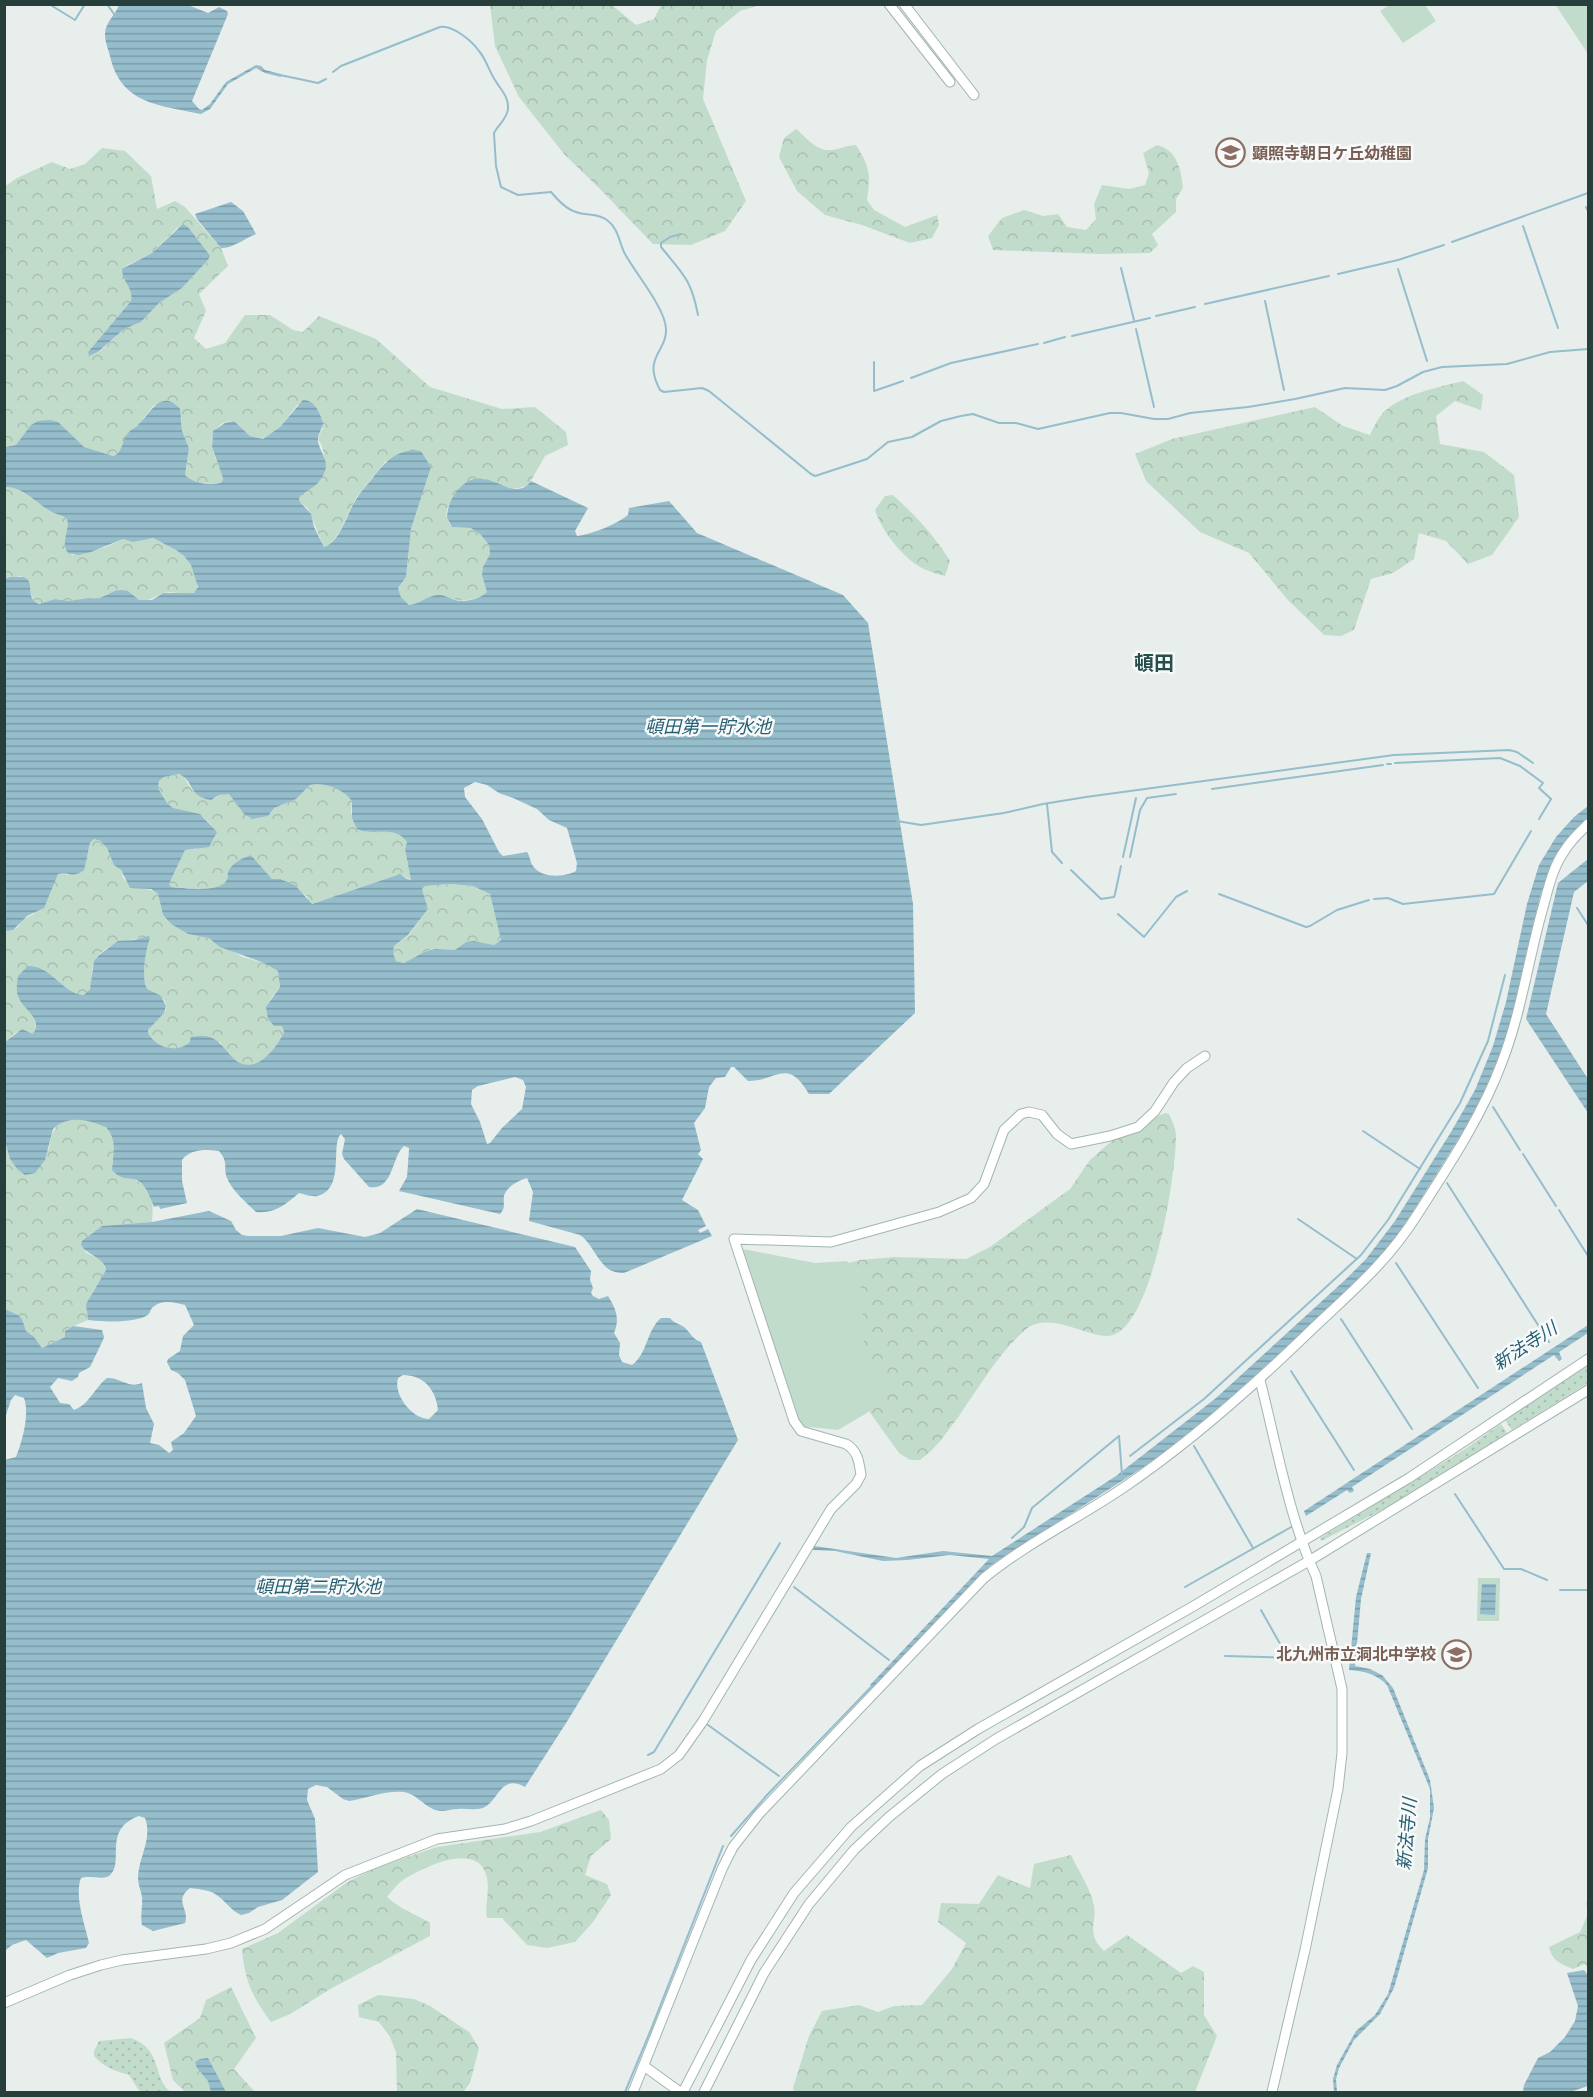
<svg xmlns="http://www.w3.org/2000/svg" width="1593" height="2097" font-family="'DM Sans','Noto Sans JP',sans-serif">
<defs>
<pattern id="grass-dots" width="8" height="8" patternUnits="userSpaceOnUse" patternTransform="scale(1.5)"><rect width="8" height="8" fill="#c2dccc"/><path d="M2 2h.1M6 6h.1" fill="none" stroke="#a7beb0" stroke-width="1.8" stroke-linecap="round"/></pattern>
<pattern id="forest-crowns" width="20" height="18" patternUnits="userSpaceOnUse" patternTransform="scale(1.5)"><rect width="20" height="18" fill="#c2dccc"/><path d="M2 6a3 3 0 1 1 6 0M12 15a3 3 0 1 1 6 0" fill="none" stroke="#a7beb0"/></pattern>
<pattern id="water-rules" width="6" height="5" patternUnits="userSpaceOnUse" patternTransform="scale(1.5)"><rect width="6" height="5" fill="#95bdcc"/><path d="M0 2.5h6" fill="none" stroke="#7a9ba7"/></pattern>
</defs>
<rect width="100%" height="100%" fill="#e7eeec"/>
<g fill="url(#grass-dots)">
<path d="M1588,1363V1383L1512,1430L1505,1420Z"/>
<path d="M1501,1424L1507,1433L1396,1503L1321,1541L1320,1538L1459,1453Z"/>
<path d="M131,2038C164,2050 152,2079 171,2092H140L129,2075C116,2071 103,2067 94,2056V2051L99,2041Z"/>
</g>
<g fill="url(#forest-crowns)" fill-rule="evenodd">
<path d="M490,5H612L636,25L654,19L661,5H760L740,11L716,31L707,60L703,99L746,201L725,231L691,245L653,244L600,189L564,154L519,97L495,46Z"/>
<path d="M796,129C807,138 817,152 832,150C841,149 847,145 856,145C870,167 871,175 867,200L874,210L905,227L937,215L939,225L932,238L910,243L862,225L825,215L797,191L779,157L784,138Z"/>
<path d="M1157,145C1177,150 1181,169 1183,188L1176,199V212L1152,234L1158,245L1150,253L1100,254L993,250L988,236L1002,218L1024,210L1043,216L1058,214L1067,227L1086,230L1096,219L1094,204L1102,185L1129,189L1145,185L1149,173L1143,153Z"/>
<path d="M102,148L125,151L151,176L157,209L175,201L185,207L221,248L228,266L199,294L206,311L194,338L206,349L225,343L245,315H270L293,330L303,332L319,316L376,339L430,387L502,409L535,407L566,432L568,445L545,456L529,484C513,494 498,484 483,478C467,488 433,505 452,527L471,528L481,535L489,545L490,554L483,567L487,592C477,600 462,603 450,598C445,596 442,594 436,595C426,597 419,604 409,605L401,597L398,588L406,577L411,529L431,467L421,451L385,462L356,498L340,531L329,546L324,547L308,509L300,502L299,498L301,494L318,482C320,474 325,460 323,451C321,438 314,444 323,428L298,404L280,427L263,439L250,436L234,421C227,421 221,423 217,428C204,445 219,461 223,478L222,482C212,487 193,483 185,475L189,448L182,431L181,417L154,405L139,424L129,432L121,450L113,456L83,447L73,437L21,440L16,445L5,447L4,187L17,178L52,162L70,169L85,164ZM178,227L208,260L182,288L159,303L141,322L124,329L99,352L89,356L88,352L131,301C133,292 130,286 124,278L126,266L152,253Z"/>
<path d="M1463,381L1483,395L1481,410L1455,401L1436,416L1440,444L1484,452L1514,475L1519,517L1492,555L1468,564L1446,541L1419,533L1414,559L1393,573L1371,579L1354,630L1341,636L1324,635L1287,599L1249,553L1200,532L1146,481L1135,454L1172,439L1315,407L1343,426L1370,435C1374,427 1378,417 1385,411C1403,394 1439,387 1463,381Z"/>
<path d="M5,487C22,486 35,503 50,511C56,515 62,514 67,519V532L72,555L104,548L123,539L133,541L153,538L176,550L184,556L191,565L197,581V591C187,597 174,590 163,593C154,596 150,602 140,600C135,599 131,595 128,591L107,594L97,599L69,601L55,599L39,604L35,602L21,576L5,578Z"/>
<path d="M893,495C915,515 934,535 950,561L945,576C934,573 923,570 914,563C898,551 881,529 875,510L885,496Z"/>
<path d="M179,774L183,776L192,790L216,798L219,795L229,793L240,809L253,819L268,816L273,808L296,799L310,785C324,782 343,789 352,801L351,812L357,829C374,837 394,824 407,842L405,849L411,880L400,874L312,904L308,901L307,896L272,879L251,855C243,858 231,862 228,872C227,876 229,877 226,881C219,894 183,887 171,887L169,884L185,850L196,849L215,830L204,817L173,808L167,803L158,788L159,781L164,777Z"/>
<path d="M94,839C108,843 113,860 121,871C123,873 122,877 124,879C133,891 149,886 158,894L163,915L171,924L188,934L209,938L243,957L264,963L278,971L280,987C270,999 263,1007 271,1023L282,1026L284,1032C276,1047 261,1072 240,1064C231,1060 225,1050 220,1042L190,1039L189,1043C176,1053 156,1048 148,1033V1030L166,1010C168,993 152,997 146,986C141,978 146,947 150,939C133,936 98,945 93,965C90,976 95,988 84,995C62,994 52,965 28,966L23,1004C30,1013 41,1023 33,1034L24,1030L15,1033L5,1042L4,931L17,928L23,919L34,914L58,874L61,872L67,875L89,850L90,843Z"/>
<path d="M450,884L473,886L490,894L501,939L494,945L474,941L466,942L455,950L435,949L424,952L404,963L396,961L393,953L394,946L409,935L428,909L422,889L425,886Z"/>
<path d="M1165,1113L1169,1114C1172,1121 1176,1128 1176,1136C1176,1174 1153,1322 1113,1335C1094,1342 1049,1308 1025,1330C999,1353 979,1387 959,1416C946,1433 937,1448 920,1460H910L899,1453L848,1382L844,1264L860,1260L894,1257L966,1259L990,1247L1070,1189L1090,1160L1107,1145L1127,1130Z"/>
<path d="M78,1118C85,1120 101,1123 106,1127C117,1135 115,1153 112,1164L118,1175C148,1181 155,1191 152,1222L103,1226L92,1233L85,1252L101,1260L106,1270C97,1288 83,1299 88,1320L67,1329L65,1337L42,1348L26,1331L22,1319L18,1315L5,1309V1142L10,1159L17,1169L49,1149C52,1129 56,1120 78,1118Z"/>
<path d="M601,1810L609,1820L611,1839L591,1856L585,1875L607,1884L611,1895L593,1922L575,1942L547,1948L527,1945L502,1918H487C484,1902 493,1884 483,1868C468,1844 416,1870 399,1883C395,1887 391,1892 387,1897C400,1909 415,1914 430,1923V1936L332,1988L290,2014L271,2022C252,1996 245,1982 242,1949L278,1933L346,1883L375,1868L437,1847L540,1832Z"/>
<path d="M1071,1855C1078,1870 1089,1886 1093,1902C1099,1922 1084,1932 1104,1951L1127,1935L1181,1973L1193,1966L1204,1972V2015L1217,2036L1195,2092H794L793,2088L809,2036L822,2011L859,2005L878,2012L894,2006L922,2005L952,1969L966,1943L938,1922L941,1903L979,1904L998,1875L1030,1888L1034,1864Z"/>
<path d="M1588,1901V1967L1585,1964L1573,1969C1561,1964 1552,1961 1549,1947L1580,1932L1588,1914L1586,1903Z"/>
<path d="M231,1987L256,2038L234,2069L255,2092H185L173,2080L164,2043L200,2018L206,2000Z"/>
<path d="M378,1995L414,1999L430,2006L469,2032L479,2048L470,2083L463,2092H397L396,2052L390,2037L379,2022L359,2017L358,2005Z"/>
</g>
<g fill="#c2dccc">
<path d="M1389,5H1425L1436,21L1403,43L1380,11Z"/>
<path d="M1555,5H1588V54L1557,7Z"/>
<path d="M743,1249L815,1263L847,1261L865,1296L861,1330L867,1354L886,1375L887,1401L838,1430L810,1427L805,1429L798,1423Z"/>
<path d="M1478,1578H1500L1499,1621H1477Z"/>
</g>
<g fill="url(#water-rules)" fill-rule="evenodd">
<path d="M119,5H188L208,13L219,7L227,11L228,14L192,101L199,109L202,110L210,104L226,82L256,65L261,66L265,70L281,74V77L265,73L256,68L228,84L210,109L201,114C160,105 121,105 110,56C108,49 105,41 105,34C105,23 116,14 119,5Z"/>
<path d="M231,202L243,211L256,234C245,238 232,249 221,248L197,219L195,214Z"/>
<path d="M183,224L188,227L208,253L210,256L208,260L182,288L159,303L141,322L124,329L98,352L89,356L88,352L131,301C134,288 122,282 122,269L152,253Z"/>
<path d="M303,400C315,400 320,413 323,423C322,430 317,435 318,442C323,460 333,463 318,483C312,489 304,491 299,498L300,502L311,514L314,527L324,547C340,543 348,511 357,498C361,491 367,485 372,479C385,462 397,448 421,451L431,467L411,529L406,577L398,588L401,597L409,605C419,604 426,597 436,595C444,594 448,598 455,600C466,603 479,599 487,592L482,575L483,567L490,554L489,545L481,535L471,528L452,527L447,518C447,500 463,475 484,479C500,481 518,499 531,481L588,508L575,531L577,536C593,534 615,525 628,515L629,508L669,501L697,533L843,595L868,623L913,904L915,1013L829,1094H809C787,1057 778,1081 748,1081L734,1067H731L725,1077L716,1078L709,1087L705,1108L694,1123L701,1150L698,1154L703,1159L682,1200L698,1210L706,1226L698,1230L700,1233L708,1229L712,1236L624,1273C599,1274 597,1247 580,1235L529,1221L533,1192L527,1178C519,1180 506,1187 504,1196C503,1204 506,1207 500,1214L399,1191L407,1177L409,1150V1148L404,1146C391,1157 394,1191 369,1187L344,1159L342,1154L345,1139L341,1134C330,1143 346,1190 317,1196C312,1197 304,1194 299,1193C286,1204 275,1214 256,1212C247,1203 232,1191 227,1178C223,1166 229,1163 219,1151C206,1149 190,1149 182,1160V1181L187,1203L160,1209L159,1206L154,1207C139,1163 129,1189 112,1170C113,1153 118,1141 106,1127C88,1120 69,1114 53,1129L45,1160L35,1173L25,1175L17,1169L10,1159L5,1142V1042L22,1029L33,1034C44,1019 22,1009 18,996C16,990 17,982 18,976L28,966C52,965 62,994 84,995L90,989L94,961L99,955L118,941L134,940L149,936L150,939C146,947 140,982 148,989C151,992 157,993 161,996L166,1006L164,1013L148,1030V1033C156,1048 176,1053 189,1043L191,1037C199,1036 207,1035 214,1039C223,1044 227,1053 234,1059C255,1077 276,1049 284,1032L282,1026H274L268,1019L266,1007L280,987L278,971L264,963L220,947L209,938L188,934L171,924L163,915L158,894L151,889L130,888L121,870L114,865L107,848L100,841L94,839L90,843L84,870C73,879 67,871 58,874L44,908L27,916L13,930L5,931V578C46,571 19,595 39,604L55,599L69,601L89,598L97,599L115,591L122,590L128,591L139,600H152L163,593H194L198,587L191,565L184,556L176,550L153,538L133,542L123,539L91,552L78,555L68,553C60,541 70,532 67,519C62,514 56,515 50,511C36,503 22,486 5,487V447L16,445L31,425L38,421L50,420L58,422L84,447L113,456C124,452 121,441 128,433C131,429 136,428 139,424C151,413 161,388 180,409L182,431L189,448L185,475C193,483 211,487 222,482L223,478L212,447L213,431L225,423L234,421L250,436L263,439L280,427ZM179,774C195,781 187,796 211,800L219,795L229,794L244,814L253,819L268,816L274,808L296,799L310,785C324,782 343,789 352,801V818L357,829C374,837 394,824 407,842L405,849L411,880L407,879L400,874L312,904L295,885L280,879H272L251,855C243,858 232,862 228,872C227,876 229,877 226,881C219,893 183,888 171,887L169,884L185,850L209,847L217,832L200,814L173,808L167,803L158,788L159,781L164,777ZM475,782L487,785L499,793L513,798L537,809L549,820L567,828L577,863L576,871C565,877 542,879 533,866C530,862 530,856 527,852L503,856L499,852L482,819L465,797L464,788ZM450,884L473,886L490,894L501,940L494,945L474,941L466,942L455,950L435,949L424,952L404,963L396,961L393,953L394,946L408,935L428,909L422,889L425,886ZM515,1077L523,1080L526,1087L522,1109L502,1128L490,1143L487,1144L480,1122L471,1104L472,1090L478,1086Z"/>
<path d="M1588,806V819C1564,840 1550,867 1540,897L1508,1034L1486,1088L1469,1122L1409,1218L1387,1249L1338,1300L1216,1411L1153,1461L991,1565L873,1688L870,1685L989,1559L950,1555L907,1560L883,1561L835,1551L813,1550L814,1546L896,1558L943,1551L992,1556L1116,1476L1216,1398L1345,1280L1366,1259L1395,1221L1451,1132L1475,1090L1493,1046L1506,1002L1527,904L1539,865L1556,837L1574,817Z"/>
<path d="M1588,859V881L1574,892L1546,1014L1588,1079V1113L1526,1019L1558,883Z"/>
<path d="M417,1209L575,1247L591,1271L590,1280L593,1288L591,1293L593,1296L599,1299L608,1296C616,1309 620,1319 614,1333L620,1343L619,1355L622,1362L632,1365C648,1353 646,1331 661,1318H670C675,1324 678,1323 684,1327C691,1333 692,1339 701,1342L738,1440L568,1720L525,1787C497,1772 499,1808 477,1809C471,1810 464,1808 458,1809C448,1809 441,1814 431,1808C422,1803 415,1794 404,1792C386,1790 367,1798 349,1801L343,1799L327,1787L316,1785L308,1789L307,1800L315,1819L318,1872L282,1900L258,1907L249,1913L241,1915C231,1910 227,1903 218,1896C211,1890 199,1889 190,1888C173,1901 190,1909 185,1923L153,1931L142,1925C140,1916 143,1906 142,1897C141,1891 138,1884 138,1878C138,1858 153,1839 145,1818L139,1816C101,1830 126,1863 109,1876C103,1880 90,1875 81,1878C74,1896 85,1925 89,1943L86,1948L58,1953L47,1958L26,1940L12,1945L5,1951L4,1460L16,1457C22,1441 30,1415 24,1398L15,1395L11,1400L5,1418V1309L18,1315L22,1319L26,1331L34,1337L42,1348L65,1337V1331L73,1326L102,1330L104,1337L103,1340L90,1367L79,1373L78,1377L72,1381L58,1378L50,1387L60,1403L69,1404L74,1410C90,1404 94,1388 107,1378C120,1377 129,1389 142,1383L146,1408L154,1424L150,1443L159,1445L169,1453L173,1450L171,1442L184,1433L196,1416L185,1380L178,1373L171,1370L167,1362L168,1359L180,1351L183,1336L194,1325L185,1305C174,1302 161,1299 152,1308C149,1312 151,1313 146,1316C133,1323 102,1322 88,1320L86,1304L106,1270C104,1257 88,1256 81,1245L82,1241L102,1226L152,1222L209,1211L231,1221L236,1230L242,1235L248,1236H281L318,1228L365,1237L380,1233ZM403,1375C424,1375 436,1390 438,1410L429,1419C412,1419 393,1395 398,1378Z"/>
<path d="M1588,1325V1333L1559,1352L1562,1359L1559,1361L1554,1355L1361,1481L1352,1487L1354,1491L1350,1493L1347,1490L1306,1516L1304,1511Z"/>
<path d="M1367,1553H1371L1361,1599L1355,1666L1370,1669L1382,1675L1393,1688L1430,1780L1434,1808L1428,1839V1868L1394,1988L1380,2014L1354,2040L1339,2068L1336,2079L1337,2092H1334L1333,2079L1337,2065L1356,2031L1375,2015L1388,1994L1424,1870L1425,1839L1430,1818V1789L1387,1685C1377,1674 1364,1671 1349,1670L1356,1597Z"/>
<path d="M1482,1584H1496L1495,1615L1480,1614Z"/>
<path d="M1584,1970L1588,1975V2086L1570,2092H1523L1524,2085L1538,2058L1550,2052L1565,2037L1575,2021L1578,2006L1567,1973Z"/>
<path d="M208,2058L226,2092H211L208,2081L197,2068L195,2062L200,2059Z"/>
</g>
<g fill="none" stroke-linecap="round" stroke-linejoin="round">
<g stroke="#95bdcc" stroke-width="2">
<path d="M49,4L75,20L85,4"/>
<path d="M107,4L116,17"/>
<path d="M333,72L341,66L440,27C453,25 472,41 479,51C486,59 489,71 495,80C501,90 509,97 508,109C507,119 498,125 494,133L496,166L501,187L518,195L551,192C558,200 566,209 576,212C586,216 598,213 607,220C618,228 619,241 624,252C634,272 665,307 666,329C667,352 642,357 660,390L664,392L702,388L709,391L811,474L815,476L867,459L888,442L912,437L941,421L961,416L973,414L999,423H1016L1038,429L1110,413H1121L1154,419H1168L1190,413L1248,407L1295,399L1345,388L1385,390L1397,386L1423,372L1442,367L1507,364L1550,352L1588,349"/>
<path d="M280,75L318,83L326,79"/>
<path d="M1586,207L1588,211"/>
<path d="M1523,226L1558,328"/>
<path d="M681,234L670,237L661,243V247C683,274 691,279 698,315"/>
<path d="M1452,242L1588,193"/>
<path d="M1121,268L1134,320"/>
<path d="M1398,269L1427,361"/>
<path d="M1338,274L1398,260L1444,245"/>
<path d="M1265,301L1284,390"/>
<path d="M1205,304L1329,276"/>
<path d="M1156,316L1195,307"/>
<path d="M1136,329L1154,407"/>
<path d="M1072,336L1150,318"/>
<path d="M1044,343L1065,337"/>
<path d="M874,362V391L903,381"/>
<path d="M911,378L951,363L1038,344"/>
<path d="M1395,763L1500,758L1520,766L1543,783L1539,788L1551,799"/>
<path d="M1387,764H1391"/>
<path d="M1212,789L1383,765"/>
<path d="M1047,804L1052,852L1062,863"/>
<path d="M1539,819L1551,799"/>
<path d="M897,821L921,825L1004,813L1043,804L1086,797L1394,755L1509,750L1517,752L1533,763"/>
<path d="M1123,857L1136,798"/>
<path d="M1130,857L1140,810L1147,798L1176,794"/>
<path d="M1071,870L1101,899L1114,897L1115,894L1121,866"/>
<path d="M1219,894L1306,927L1310,926L1337,910L1369,900"/>
<path d="M1374,899L1388,898L1403,904L1494,894L1531,831"/>
<path d="M1577,908L1588,925"/>
<path d="M1118,914L1144,937L1176,897L1187,891"/>
<path d="M1493,1107L1520,1150"/>
<path d="M1363,1131L1420,1169"/>
<path d="M1523,1154L1556,1206"/>
<path d="M1447,1183L1549,1342"/>
<path d="M1559,1210L1588,1256"/>
<path d="M1298,1219L1357,1259"/>
<path d="M1396,1263L1478,1388"/>
<path d="M1341,1319L1412,1429"/>
<path d="M1291,1371L1354,1470"/>
<path d="M1119,1436L1122,1475"/>
<path d="M1194,1446L1253,1548"/>
<path d="M1130,1456L1204,1399L1361,1255L1388,1220L1460,1103L1488,1041L1505,975"/>
<path d="M1455,1494L1504,1569H1521L1547,1580"/>
<path d="M1012,1538L1024,1527L1032,1508L1119,1436"/>
<path d="M794,1587L889,1660"/>
<path d="M1185,1587L1293,1526"/>
<path d="M1560,1590H1588"/>
<path d="M1261,1610L1288,1658"/>
<path d="M1225,1656L1329,1659"/>
<path d="M708,1725L779,1776"/>
<path d="M648,1755L654,1752L780,1543"/>
<path d="M731,1836L767,1795L873,1685"/>
<path d="M625,2092L652,2027L723,1846"/>
</g>
<defs>
<g id="secondary">
<path d="M889,4L950,82"/>
<path d="M904,4L974,95"/>
<path d="M1260,1380C1276,1443 1289,1518 1316,1576L1342,1689V1753L1338,1789L1305,1950L1272,2092"/>
<path d="M4,2003L70,1975L101,1965L122,1960L206,1949L231,1943L265,1929L345,1875L437,1839L505,1829L531,1821L661,1769L679,1755L703,1721L831,1509L856,1484L861,1475C859,1462 858,1451 846,1444L801,1431L794,1421L734,1239L831,1242L939,1212L971,1198L984,1184L1004,1130L1021,1114L1029,1112L1042,1115L1057,1134L1071,1144L1110,1136L1138,1127L1155,1111L1174,1082L1187,1068L1205,1056"/>
<path d="M644,2066L680,2092"/>
<path d="M633,2092L722,1869L733,1847L759,1814L984,1578C1027,1543 1077,1519 1123,1488C1188,1444 1248,1391 1304,1337C1346,1296 1385,1266 1417,1215C1448,1167 1482,1116 1502,1062C1521,1013 1528,961 1542,911C1548,890 1552,868 1565,850C1571,840 1580,832 1588,824"/>
<path d="M683,2092L751,1960L794,1893L851,1827L920,1766L978,1729L1192,1607L1409,1478L1588,1359"/>
<path d="M704,2092L764,1973L809,1904L854,1850L889,1817L942,1774L996,1739L1309,1561L1588,1390"/>
</g>
</defs>
<use href="#secondary" stroke="#a3b5b1" stroke-width="11"/>
<use href="#secondary" stroke="#fff" stroke-width="9"/>
</g>
<defs>
<symbol id="school-ring" viewBox="-11 -11 22 22"><circle r="9.5" fill="#f7faf9" stroke="#8d6e63" stroke-width="1.5"/><path d="M0-5L7-2L0 1L-7-2ZM-4 1L0 2.5L4 1V4Q0 6-4 4Z" fill="#8d6e63"/></symbol>
</defs>
<g fill-rule="evenodd">
<use href="#school-ring" x="1214" y="136" width="33" height="33"/>
<use href="#school-ring" x="1440" y="1638" width="33" height="33"/>
</g>
<g text-anchor="middle" dominant-baseline="central" stroke-width="5" stroke-linejoin="round" paint-order="stroke">
<g font-size="16" font-weight="bold" fill="#785e54" stroke="#f7faf9" text-anchor="start">
<text x="1252" y="153">顕照寺朝日ケ丘幼稚園</text>
<text x="1436" y="1654" text-anchor="end">北九州市立洞北中学校</text>
</g>
<g font-size="18" font-style="italic" fill="#275f75" stroke="#f7faf9">
<text x="708" y="727">頓田第一貯水池</text>
<text transform="translate(1525 1346) rotate(-33)">新法寺川</text>
<text x="318" y="1587">頓田第二貯水池</text>
<text transform="translate(1407 1834) rotate(-85)">新法寺川</text>
</g>
<g font-size="20" font-weight="bold" fill="#254f4a" stroke="#f7faf9">
<text x="1154" y="663">頓田</text>
</g>
</g>
<rect width="1593" height="2097" fill="none" stroke="#273f3b" stroke-width="12"/>
</svg>
